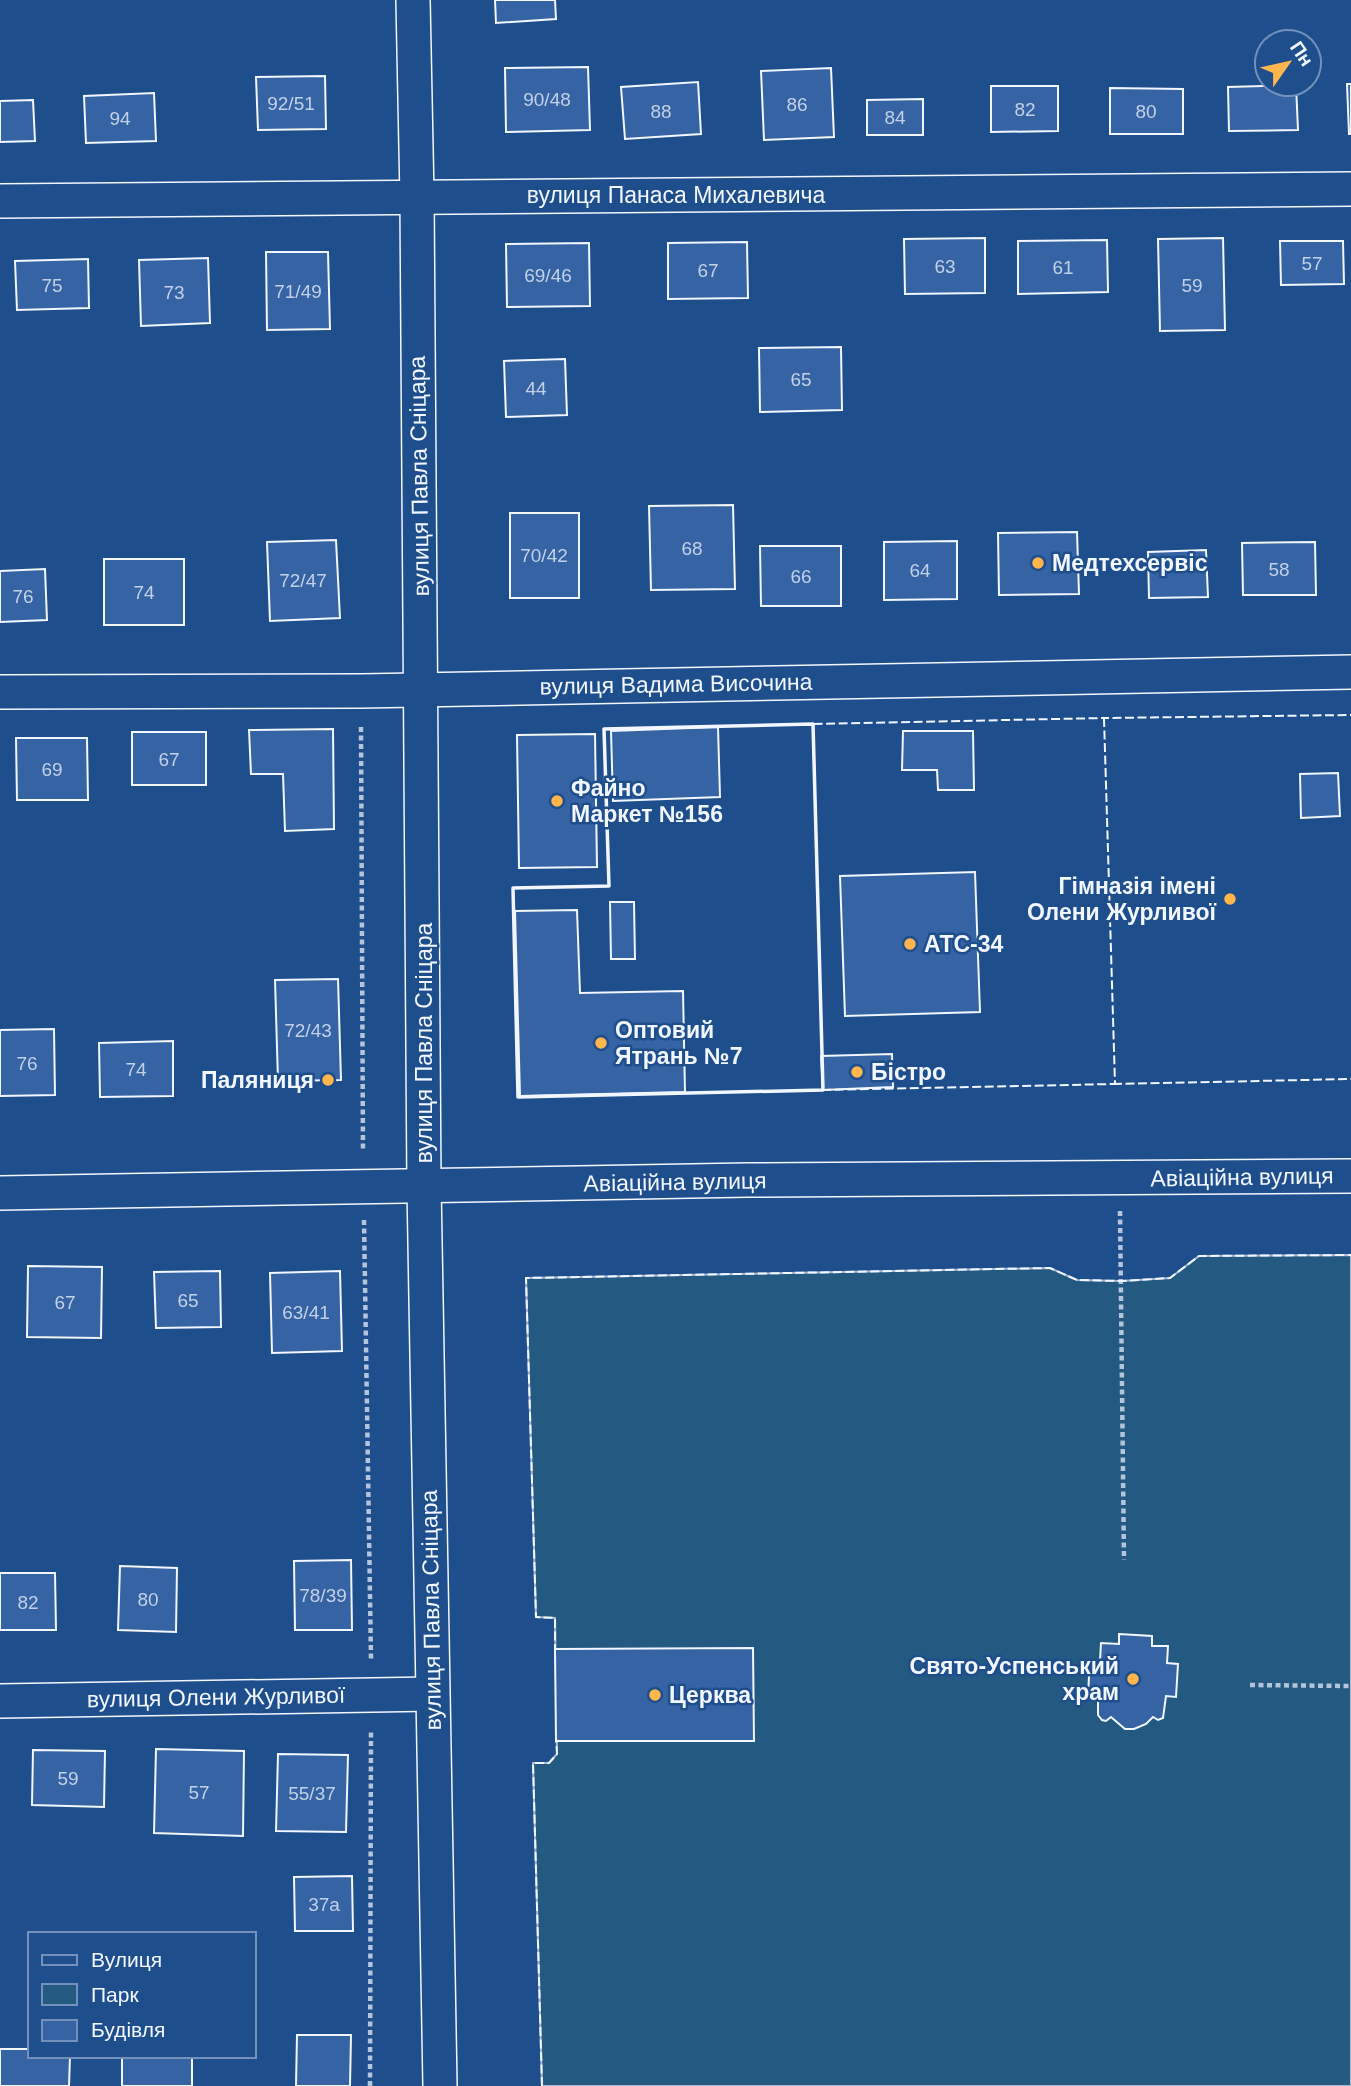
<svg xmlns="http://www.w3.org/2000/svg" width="1351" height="2086" font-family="Arial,sans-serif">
<rect width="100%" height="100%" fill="#1f4e8c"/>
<path fill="#245a82" stroke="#a8bbd7" stroke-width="2" d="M1351,1255V2086H542L533,1763H549L557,1754L555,1618L536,1617L526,1278L1050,1268L1077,1280L1121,1281L1170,1278L1199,1256Z"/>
<g fill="#3563a3" stroke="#f2f6ff" stroke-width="2">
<path d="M495,0H555L556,19L496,23Z"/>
<path d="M588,67L590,130L506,132L505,68Z"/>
<path d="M831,68L834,137L764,140L761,71Z"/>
<path d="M325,76L326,129L258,130L256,77Z"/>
<path d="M698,82L701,134L625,139L621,87Z"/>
<path d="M1347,84H1351V134H1349Z"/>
<path d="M1296,85L1298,130L1229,131L1228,87Z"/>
<path d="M991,86H1058V131L991,132Z"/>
<path d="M1110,88L1183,89V134H1110Z"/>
<path d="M154,93L156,141L86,143L84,96Z"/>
<path d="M923,99V135H867V100Z"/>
<path d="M33,100L35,141L0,142V101Z"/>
<path d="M985,238V293L905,294L904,239Z"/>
<path d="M1223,238L1225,330L1160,331L1158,239Z"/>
<path d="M1107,240L1108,292L1018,294V241Z"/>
<path d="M1280,241H1343L1344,284L1281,285Z"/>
<path d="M747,242L748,298L668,299V243Z"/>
<path d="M589,243L590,306L507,307L506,244Z"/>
<path d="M266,252H328L330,329L267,330Z"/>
<path d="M208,258L210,323L141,326L139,260Z"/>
<path d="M88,259L89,308L17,310L15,261Z"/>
<path d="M841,347L842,410L760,412L759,348Z"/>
<path d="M565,359L567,415L506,417L504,361Z"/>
<path d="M733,505L735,589L651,590L649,506Z"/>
<rect x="510" y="513" width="69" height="85"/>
<path d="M1077,532L1079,594L999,595L998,533Z"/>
<path d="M336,540L340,618L270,621L267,542Z"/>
<path d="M957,541V599L884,600V542Z"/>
<path d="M1315,542L1316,595H1243L1242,543Z"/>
<path d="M760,546H841V606H761Z"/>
<path d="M1206,550L1208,597L1149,598L1148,552Z"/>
<rect x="104" y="559" width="80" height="66"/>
<path d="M45,569L47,620L0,622V571Z"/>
<path d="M718,727L720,797L613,801L611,731Z"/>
<path d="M333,729L334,829L285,831L283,774H251L249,730Z"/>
<path d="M903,731H973L974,790H938L937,770H902Z"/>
<rect x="132" y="732" width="74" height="53"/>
<path d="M595,734L597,867L519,868L517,735Z"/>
<path d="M16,738H87L88,800H17Z"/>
<path d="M1338,773L1340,816L1301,818L1300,774Z"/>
<path d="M975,872L980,1012L845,1016L840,876Z"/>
<path d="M610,902H634L635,959H611Z"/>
<path d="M577,910L580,993L683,991L685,1092L520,1096L515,911Z"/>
<path d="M338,979L341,1080L278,1081L275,980Z"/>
<path d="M54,1029L55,1095L0,1096V1030Z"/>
<path d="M173,1041V1096L100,1097L99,1043Z"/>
<path d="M892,1054L893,1087L823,1090L821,1056Z"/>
<path d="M28,1266L102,1267L101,1338L27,1337Z"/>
<path d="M220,1271L221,1327L156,1328L154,1272Z"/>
<path d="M340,1271L342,1351L272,1353L270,1273Z"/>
<path d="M351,1560L352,1630H295L294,1561Z"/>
<path d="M120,1566L177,1568L176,1632L118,1630Z"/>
<path d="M0,1573H55L56,1630H0Z"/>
<path d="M1119,1634L1152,1636V1646H1168L1167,1663L1178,1664L1176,1697L1166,1696L1163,1718L1158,1720L1153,1717L1146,1724L1134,1729H1125L1111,1717L1106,1721L1102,1720L1098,1715V1694H1088L1090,1660L1100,1661L1101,1643L1119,1644Z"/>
<path d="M753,1648L754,1741H556L555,1649Z"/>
<path d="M156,1749L244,1751L243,1836L154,1833Z"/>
<path d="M33,1750L105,1751L104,1807L32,1805Z"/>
<path d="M278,1754L348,1755L346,1832L276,1831Z"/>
<path d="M352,1876L353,1931H295L294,1877Z"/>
<path d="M297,2035H351L350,2086H296Z"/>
<path d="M0,2049H30V2056H70L69,2086H0Z"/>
<rect x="122" y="2056" width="70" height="30"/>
</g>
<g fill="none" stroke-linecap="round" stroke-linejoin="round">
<defs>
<g id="street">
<path d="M413,0L417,197L424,1186L440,2086"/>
<path d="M0,201L1351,189"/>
<path d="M0,692L361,691L1351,672"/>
<path d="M0,1193L748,1180L1351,1176"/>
<path d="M0,1701L432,1694"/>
</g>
</defs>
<use href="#street" stroke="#f2f6ff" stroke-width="36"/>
<g stroke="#b3c4dc" stroke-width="4.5" stroke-dasharray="5 3.5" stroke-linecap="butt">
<path d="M361,727L363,1152"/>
<path d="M1120,1211L1124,1560"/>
<path d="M364,1220L371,1659"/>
<path d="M1250,1685L1351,1686"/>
<path d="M370,2086L371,1731"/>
</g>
<use href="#street" stroke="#1f4e8c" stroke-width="33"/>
<g stroke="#f2f6ff" stroke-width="2" stroke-dasharray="9 3.5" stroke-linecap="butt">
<path d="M1104,718L1115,1084L823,1090L813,724Z"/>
<path d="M1104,722V718L1351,715"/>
<path d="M1115,1082V1084L1351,1079"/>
<path d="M555,1653V1618L536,1617L526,1278L1050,1268L1077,1280L1121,1281L1170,1278L1199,1256L1351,1255"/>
<path d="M542,2086L533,1763H549L557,1754L556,1737"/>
</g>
<path stroke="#f2f6ff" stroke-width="3.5" d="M813,724L823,1090L518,1097L513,888L609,886L604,729Z"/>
</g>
<g fill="#ffb74d" stroke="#1f4e8c" stroke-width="2.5">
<circle cx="1038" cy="563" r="7"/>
<circle cx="557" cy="801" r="7"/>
<circle cx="1230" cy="899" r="7"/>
<circle cx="910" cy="944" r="7"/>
<circle cx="601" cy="1043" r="7"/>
<circle cx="857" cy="1072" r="7"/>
<circle cx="328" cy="1080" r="7"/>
<circle cx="1133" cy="1679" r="7"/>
<circle cx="655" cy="1695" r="7"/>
</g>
<g text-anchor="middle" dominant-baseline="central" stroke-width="5" stroke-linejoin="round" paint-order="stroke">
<g font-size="19" fill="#c3d1e8">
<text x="547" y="99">90/48</text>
<text x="291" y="103">92/51</text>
<text x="797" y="104">86</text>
<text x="1025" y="109">82</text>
<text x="661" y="111">88</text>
<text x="1146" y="111">80</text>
<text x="895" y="117">84</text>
<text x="120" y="118">94</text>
<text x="1312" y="263">57</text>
<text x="945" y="266">63</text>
<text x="1063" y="267">61</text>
<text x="708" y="270">67</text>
<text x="548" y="275">69/46</text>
<text x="52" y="285">75</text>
<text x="1192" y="285">59</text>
<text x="298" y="291">71/49</text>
<text x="174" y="292">73</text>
<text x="801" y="379">65</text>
<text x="536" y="388">44</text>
<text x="692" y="548">68</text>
<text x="544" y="555">70/42</text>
<text x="1279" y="569">58</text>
<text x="920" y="570">64</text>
<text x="801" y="576">66</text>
<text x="303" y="580">72/47</text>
<text x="144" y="592">74</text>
<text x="23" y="596">76</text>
<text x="169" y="759">67</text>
<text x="52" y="769">69</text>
<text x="308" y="1030">72/43</text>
<text x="27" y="1063">76</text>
<text x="136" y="1069">74</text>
<text x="188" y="1300">65</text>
<text x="65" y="1302">67</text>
<text x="306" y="1312">63/41</text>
<text x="323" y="1595">78/39</text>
<text x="148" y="1599">80</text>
<text x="28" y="1602">82</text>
<text x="68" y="1778">59</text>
<text x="199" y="1792">57</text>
<text x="312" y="1793">55/37</text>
<text x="324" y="1904">37а</text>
</g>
<g font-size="23" fill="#f2f6ff" stroke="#1f4e8c">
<text x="676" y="195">вулиця Панаса Михалевича</text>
<text transform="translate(419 476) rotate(-91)">вулиця Павла Сніцара</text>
<text transform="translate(676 684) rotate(-1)">вулиця Вадима Височина</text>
<text transform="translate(424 1043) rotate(-90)">вулиця Павла Сніцара</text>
<text transform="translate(1242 1177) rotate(-1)">Авіаційна вулиця</text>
<text transform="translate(675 1182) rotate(-1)">Авіаційна вулиця</text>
<text transform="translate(431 1610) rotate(-91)">вулиця Павла Сніцара</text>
<text transform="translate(216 1697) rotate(-1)">вулиця Олени Журливої</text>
</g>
<g font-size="23" font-weight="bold" fill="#f2f6ff" stroke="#1f4e8c" text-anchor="start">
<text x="1052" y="563">Медтехсервіс</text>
<text x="571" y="788">Файно<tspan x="571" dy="26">Маркет №156</tspan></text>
<text x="1216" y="886" text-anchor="end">Гімназія імені<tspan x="1216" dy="26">Олени Журливої</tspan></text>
<text x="924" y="944">АТС-34</text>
<text x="615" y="1030">Оптовий<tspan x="615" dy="26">Ятрань №7</tspan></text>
<text x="871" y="1072">Бістро</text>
<text x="314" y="1080" text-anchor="end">Паляниця</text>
<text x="1119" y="1666" text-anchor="end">Свято-Успенський<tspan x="1119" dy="26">храм</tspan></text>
<text x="669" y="1695">Церква</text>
</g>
</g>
<rect x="28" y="1932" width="228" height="126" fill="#1f4e8c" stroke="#7391ba" stroke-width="2"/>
<rect x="42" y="1955" width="35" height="10" fill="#1f4e8c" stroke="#7391ba" stroke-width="2"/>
<text x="91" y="1967" font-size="21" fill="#f2f6ff">Вулиця</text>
<rect x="42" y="1984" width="35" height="21" fill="#245a82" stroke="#7391ba" stroke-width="2"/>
<text x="91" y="2002" font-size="21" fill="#f2f6ff">Парк</text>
<rect x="42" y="2020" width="35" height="21" fill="#3563a3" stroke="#7391ba" stroke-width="2"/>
<text x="91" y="2037" font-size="21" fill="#f2f6ff">Будівля</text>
<g transform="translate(1288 63) rotate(56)"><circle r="33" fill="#1f4e8c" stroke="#7391ba" stroke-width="2"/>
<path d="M0-5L12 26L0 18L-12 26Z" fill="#ffb74d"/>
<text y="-10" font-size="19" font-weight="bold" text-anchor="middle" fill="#f2f6ff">Пн</text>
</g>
</svg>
